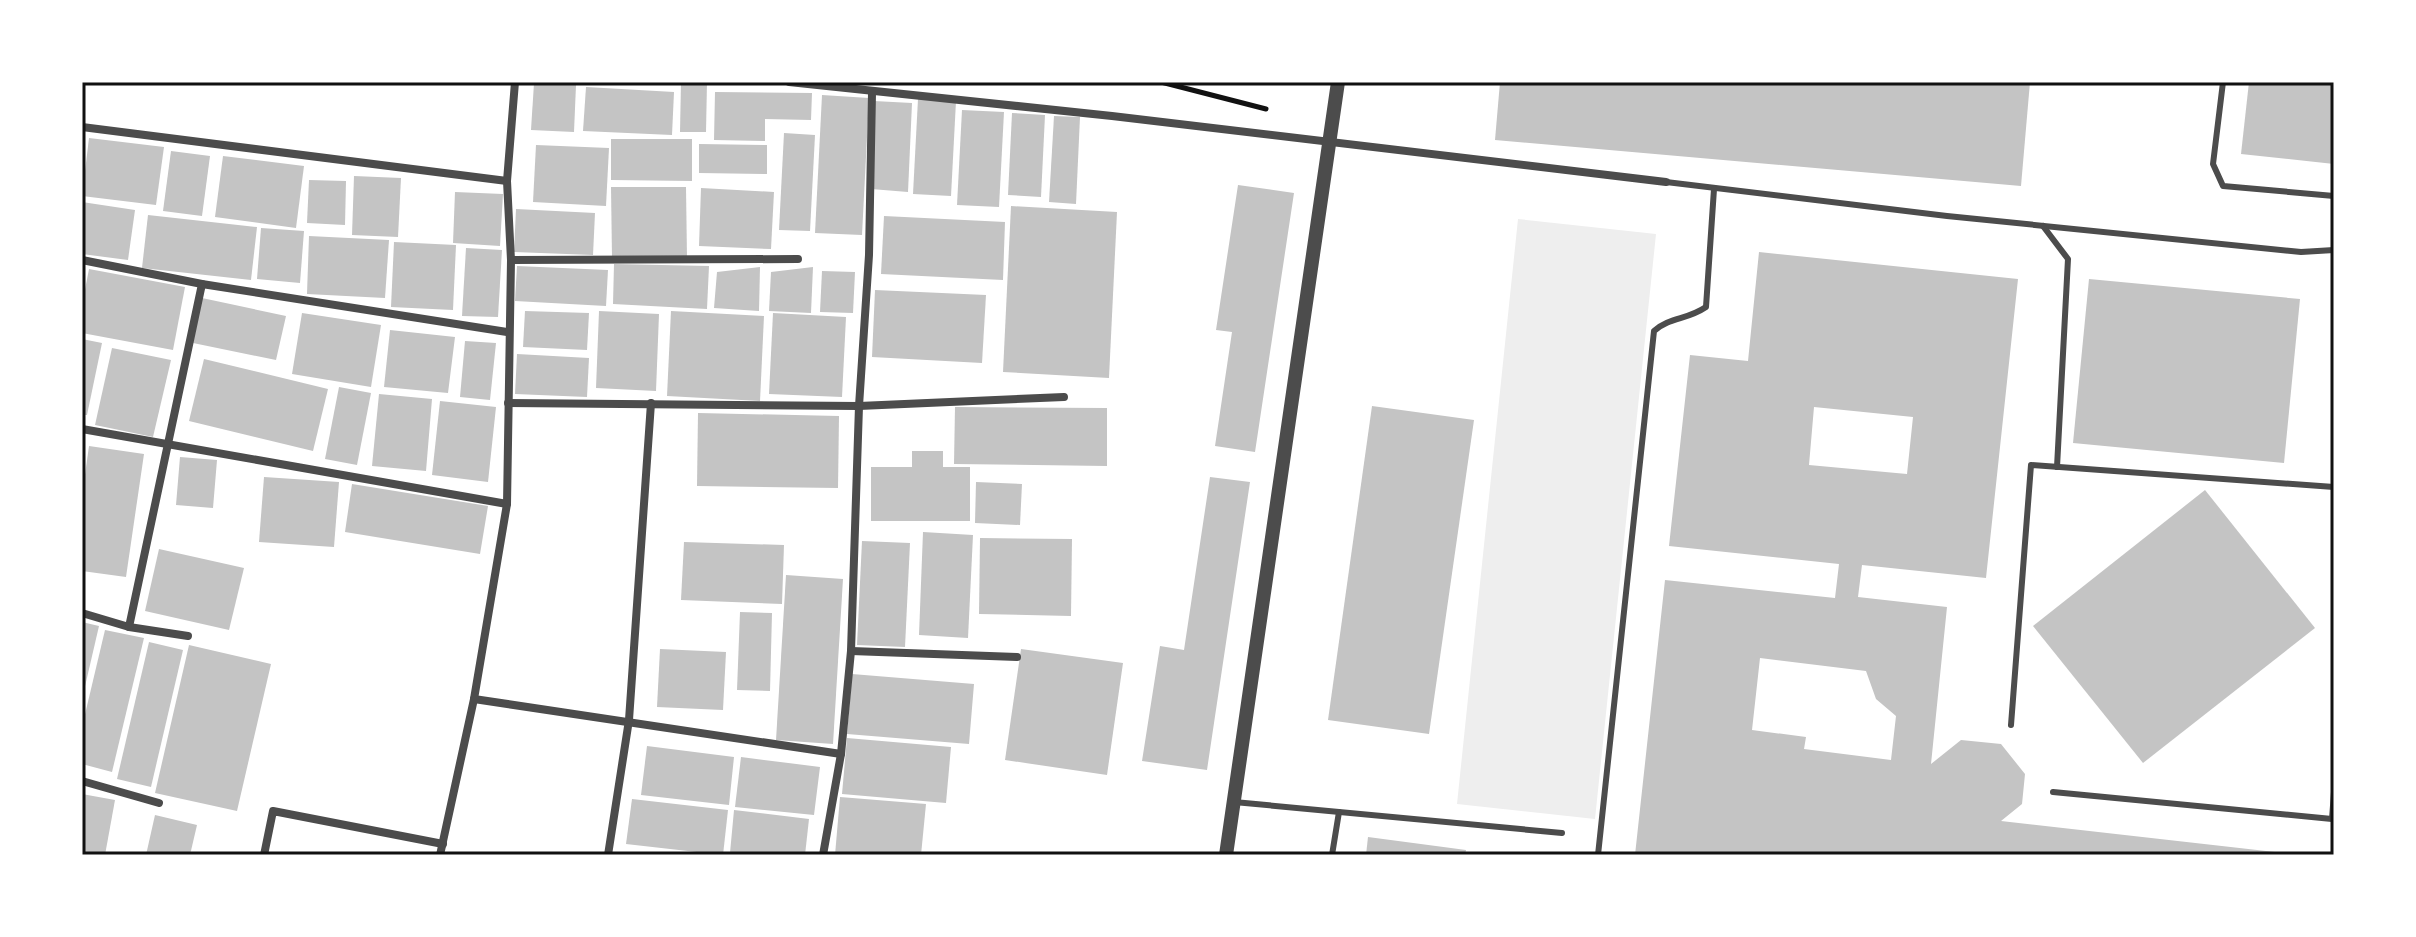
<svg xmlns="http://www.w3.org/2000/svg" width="2416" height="937" font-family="'Archivo Narrow',sans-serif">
<rect width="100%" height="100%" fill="#fff"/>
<path fill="#eee" d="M1518,219L1656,234L1595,819L1457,804Z"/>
<g fill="#c4c4c4" fill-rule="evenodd">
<path d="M681,82H707L706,132H680Z"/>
<path d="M1500,82H2030L2021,186L1495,140Z"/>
<path d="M2249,82H2334V164L2241,154Z"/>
<path d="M534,83L576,85L574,132L531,130Z"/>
<path d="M586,87L674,92L672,135L583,131Z"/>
<path d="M715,92L812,93L811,120L765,119V141L714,140Z"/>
<path d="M822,95L869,98L862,235L815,233Z"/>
<path d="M918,99L956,101L951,196L913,194Z"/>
<path d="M874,101L912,103L908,192L871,189Z"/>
<path d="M962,110L1004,112L999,207L957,205Z"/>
<path d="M1012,113L1045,115L1041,197L1008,195Z"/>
<path d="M1054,116L1080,117L1076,204L1049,202Z"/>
<path d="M784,133L815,135L810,231L779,230Z"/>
<path d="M89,138L164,147L156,205L82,196Z"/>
<path d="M611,139H692V181L611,180Z"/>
<path d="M699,144L767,145V174L699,173Z"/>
<path d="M536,145L609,148L606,206L533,202Z"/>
<path d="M171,151L210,156L202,216L163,211Z"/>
<path d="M223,156L304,166L296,228L215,217Z"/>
<path d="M354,176L401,178L398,237L352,235Z"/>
<path d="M309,180L346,181L345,225L307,223Z"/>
<path d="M1238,185L1294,193L1255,452L1215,446L1232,332L1216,330Z"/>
<path d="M611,187H686L687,258H612Z"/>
<path d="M701,188L774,192L771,249L699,246Z"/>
<path d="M455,192L503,194L500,246L453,243Z"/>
<path d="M82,202L135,210L128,260L82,254Z"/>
<path d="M1011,206L1117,212L1109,378L1003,372Z"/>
<path d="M516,209L595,213L593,255L514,252Z"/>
<path d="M148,215L257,227L251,280L142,268Z"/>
<path d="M884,216L1005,222L1003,280L881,274Z"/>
<path d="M261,228L304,231L300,283L257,279Z"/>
<path d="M309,236L389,240L385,298L307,294Z"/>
<path d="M394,242L456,245L453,310L391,307Z"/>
<path d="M466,248L502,250L498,317L462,316Z"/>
<path d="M1759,252L2018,279L1986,578L1862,565L1858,597L1947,607L1931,764L1961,740L2001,744L2025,774L2022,804L2001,821L2302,855H1635L1665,580L1835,598L1839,564L1669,546L1690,355L1748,361ZM1814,407L1913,417L1907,474L1809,465ZM1760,658L1866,671L1876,699L1896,716L1891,760L1804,749L1806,737L1752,730Z"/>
<path d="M614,264L709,266L707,309L613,304Z"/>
<path d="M517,266L608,270L606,306L515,301Z"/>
<path d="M760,267L759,311L714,308L717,272Z"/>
<path d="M813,267L811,313L769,311L771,272Z"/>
<path d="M89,269L185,287L173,350L82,333V305Z"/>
<path d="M822,271L855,272L853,313L820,312Z"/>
<path d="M2089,279L2300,299L2284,463L2073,443Z"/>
<path d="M875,290L986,295L982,363L872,357Z"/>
<path d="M202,298L286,316L276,360L193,343Z"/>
<path d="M525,311L589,313L587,350L523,347Z"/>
<path d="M599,311L659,314L656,391L596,388Z"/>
<path d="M671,311L764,316L760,401L667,396Z"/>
<path d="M302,313L381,325L371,387L292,374Z"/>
<path d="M773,313L846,317L842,397L769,394Z"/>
<path d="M390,330L455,337L448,393L384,387Z"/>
<path d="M82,339L102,343L87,415H82Z"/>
<path d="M465,341L496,343L490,400L460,397Z"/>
<path d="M112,348L171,360L153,437L95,425Z"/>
<path d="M517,354L589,358L587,397L515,394Z"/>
<path d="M204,359L328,389L313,451L189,421Z"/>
<path d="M339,387L371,393L357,465L325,459Z"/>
<path d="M379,394L432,399L426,471L372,466Z"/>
<path d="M440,401L496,407L488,482L432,475Z"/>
<path d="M1372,406L1474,420L1429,734L1328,720Z"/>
<path d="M955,407L1107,408V466L954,464Z"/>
<path d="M698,413L839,416L838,488L697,486Z"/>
<path d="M89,446L144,454L126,577L82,571V496Z"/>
<path d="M912,451H943V467H970V521H871V467H912Z"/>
<path d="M180,457L217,460L213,508L176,505Z"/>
<path d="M264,477L339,482L334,547L259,542Z"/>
<path d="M1210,477L1250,482L1207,770L1142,761L1160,646L1184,650Z"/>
<path d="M976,482L1022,484L1020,525L975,523Z"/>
<path d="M352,484L488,506L480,554L345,532Z"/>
<path d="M2205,490L2315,628L2143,763L2033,626Z"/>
<path d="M923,532L973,535L968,638L919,635Z"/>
<path d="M980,538L1072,539L1071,616L979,614Z"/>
<path d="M862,541L910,543L905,647L857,645Z"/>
<path d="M684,542L784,545L782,604L681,600Z"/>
<path d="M159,549L244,568L229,630L145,611Z"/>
<path d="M786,575L843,579L833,744L776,740Z"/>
<path d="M740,612L772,613L770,691L737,690Z"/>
<path d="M82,622L99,626L83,695H82Z"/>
<path d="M105,630L144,638L112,772L82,764V727Z"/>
<path d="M149,642L183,650L151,787L117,779Z"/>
<path d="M189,645L271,664L237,811L155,793Z"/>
<path d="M660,649L726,652L723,710L657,707Z"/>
<path d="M1021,649L1123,663L1107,775L1005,760Z"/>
<path d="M852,674L974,684L969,744L847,734Z"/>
<path d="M847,738L951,747L946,803L842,794Z"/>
<path d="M647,746L734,757L729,805L641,795Z"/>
<path d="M741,757L820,767L814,815L735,807Z"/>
<path d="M82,794L115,800L105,855H82Z"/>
<path d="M840,797L926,804L921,855H835Z"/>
<path d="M632,799L728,810L723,855L626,844Z"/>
<path d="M734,810L809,819L805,855L730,853Z"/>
<path d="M155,815L197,825L190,855H146Z"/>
<path d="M1368,837L1466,850L1465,855H1366Z"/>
</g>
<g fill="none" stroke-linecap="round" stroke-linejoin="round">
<path stroke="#111" stroke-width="5" d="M1161,82L1266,109"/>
<g stroke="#4c4c4c" stroke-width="6">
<path d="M2223,82L2213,164L2223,186L2334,196"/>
<path d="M1666,182L1947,216L2301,252L2334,250"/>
<path d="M2043,226L2068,259L2057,467"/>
<path d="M2011,725L2031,465L2334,487"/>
<path d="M2053,792L2332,819L2334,792"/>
<path d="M1234,802L1562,833"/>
<path d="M1332,855L1339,812"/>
<path d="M1598,855L1654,331C1670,317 1687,320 1706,307L1714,189"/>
</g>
<g stroke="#4c4c4c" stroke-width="8">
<path d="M789,82L1112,116L1666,182"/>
<path d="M82,127L507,181"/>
<path d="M82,260L202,284L507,332"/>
<path d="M511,260L798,259"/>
<path d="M508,403L859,406L1064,397"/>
<path d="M82,429L507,504"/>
<path d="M82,613L129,627L188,636"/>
<path d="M129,627L202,284"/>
<path d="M851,651L1017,657"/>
<path d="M474,699L841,754"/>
<path d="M82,781L159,803"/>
<path d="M264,855L273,811L443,844"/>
<path d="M440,855L474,699L507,504L511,260L507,181L515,82"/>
<path d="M608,855L629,720L651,403"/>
<path d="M823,855L841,754L851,651L859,406L869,255L872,93"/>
</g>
<path stroke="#4c4c4c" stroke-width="14" d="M1226,855L1338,82"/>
</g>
<rect width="2416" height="937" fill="none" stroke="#ffffff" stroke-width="168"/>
<rect x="84" y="84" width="2248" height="769" fill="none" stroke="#111" stroke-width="3"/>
</svg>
